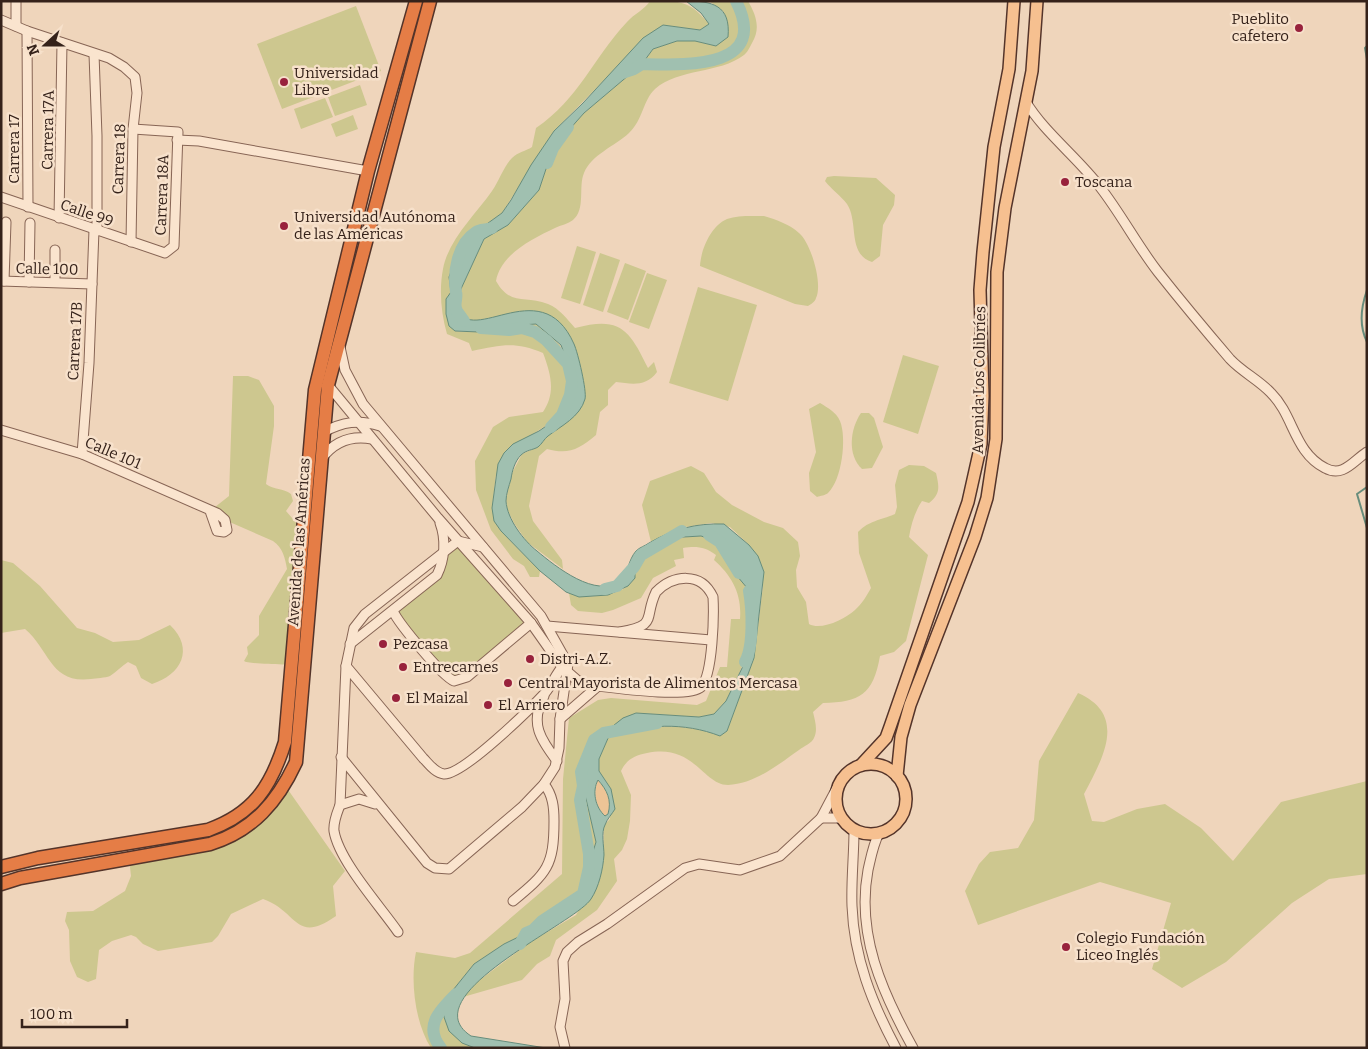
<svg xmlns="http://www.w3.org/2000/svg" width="1368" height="1049" font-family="Bitter,serif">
<rect width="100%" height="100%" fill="#efd5bb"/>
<g fill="#cdc78f">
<path d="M650,1C681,1 689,0 709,24L700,30L663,25L624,60L554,131L502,213L477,231L463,248L449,277L455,331C480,335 510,326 536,324L560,345L568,364L572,381L570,406L562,415L530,436L496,475L492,508L501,531L540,571L539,577H530L524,566L513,559L491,530L476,490L475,461L493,427L509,417L543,412C556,393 551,374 543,353C515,341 501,345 472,351L469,343L447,334C441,313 439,290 443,269C448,240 476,214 492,191C499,181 504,166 512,158C518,152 526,151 532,147L536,128C579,99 593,58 627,22C634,14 644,10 650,1Z"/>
<path d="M709,1H748C756,15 761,28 752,43C750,47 747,53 744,55C719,74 679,68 655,89C643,100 643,120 629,133C615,146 591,155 584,173C578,187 586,209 573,220C568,224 561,225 555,228C532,239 501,254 496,281C511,307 525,295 548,304C560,309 567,319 575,328C620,316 629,329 648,368L654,362L657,372C646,387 632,384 616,382L608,390V405L600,412L596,435C579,449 569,455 547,449L539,456L529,506L533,521L562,560L563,569L527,542L514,523L507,509L506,499L512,473L522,454L538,447L546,437L566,423L579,411L585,398L581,372L556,319L468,321L457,311L455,302L484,239L508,225L539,190L553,148L584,113L642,64L653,49L677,41H695L716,46L724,12Z"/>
<path d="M356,6L381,71L282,109L257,44Z"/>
<path d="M360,85L367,105L335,116L328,97Z"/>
<path d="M325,98L333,117L301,129L294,109Z"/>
<path d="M353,115L358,129L336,137L331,124Z"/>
<path d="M834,176L876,178L895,195L894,205L883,225L880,256L872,262C847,254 859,222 847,204C841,196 831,189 825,181L827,177Z"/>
<path d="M764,216C777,220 789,224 799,233C811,243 823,284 816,298C815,302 811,304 808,306L795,304L700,266C701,249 711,226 727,219C738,215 753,216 764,216Z"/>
<path d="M577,246L596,252L580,304L561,298Z"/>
<path d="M600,253L620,260L603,312L583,305Z"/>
<path d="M625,263L646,271L628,320L607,312Z"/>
<path d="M647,273L667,280L649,329L629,322Z"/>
<path d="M698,287L757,305L728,401L669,383Z"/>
<path d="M903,355L939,366L918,434L883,422Z"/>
<path d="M233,376H248L259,380L274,406V426L266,484C274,490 283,488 291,494L293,501L286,511L305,533L292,664C286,665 247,664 244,661L248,654L247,647L259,635V616L287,569C285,558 283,548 273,541L225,520L210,511L229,496Z"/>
<path d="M820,403C828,408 836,412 840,421C847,438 842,480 828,493C826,495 820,496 817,497L810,491L809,473L816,452L809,409Z"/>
<path d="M861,413H869L874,418L883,447L872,468L862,469C847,455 850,429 861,413Z"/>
<path d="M909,465L924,466L936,473C939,486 941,494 929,503L922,501C915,511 911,525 909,537L928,555L906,641L894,652L880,656C873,695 860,702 823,703L813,712C815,721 818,730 814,738C812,743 804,746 799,750C779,764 755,784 728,785C703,785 694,743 647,753C635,755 626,760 621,771L631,795L630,821L627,839L622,850L614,859L617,881L597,910L556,940L550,956L537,964L522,980L463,997L477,982L529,943L576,915L603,867L604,825L610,819L611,789L599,771V759L609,736C646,725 683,722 720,736L727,731L754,658L763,586L749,545L730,527L711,523L679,528L651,542L642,505L650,481L691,466L704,473L716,492L732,505L764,522L783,528L798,542L800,556L796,570L797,587L806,602L809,624C821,631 845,619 855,610C862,604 867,595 871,588L859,553L858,532C870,520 879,521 895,514L897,507L895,485L899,470Z"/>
<path d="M701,536L720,542L737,575L748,589L751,607L750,644L739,674L726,701L714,714L699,717L636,713L597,743L585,760L583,786L596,842L580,893L543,925L504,944L474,964L449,995L462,1043L475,1048H431C415,1023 410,981 416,952L455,958L470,953L562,874L563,779L569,718L598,700L611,698L697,705L706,701L720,667H727L731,619H740C742,594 732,576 714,560L716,555C705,547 697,546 683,548L684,558L674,560L676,566L653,578L641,598L613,610L602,613L578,611L571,605L569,593C585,600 624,596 633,580C638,572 633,563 641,555C661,537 677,538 701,536Z"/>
<path d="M458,541L531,623L485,662L454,681L393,611L432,581L442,562Z"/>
<path d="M1,560L13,563L40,586L77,628L95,633L113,642L139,640L170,625C195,649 181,675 152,684L141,678L136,666L128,662C122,666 116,672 110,676C105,678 96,678 91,679C50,684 50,650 25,629L1,633Z"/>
<path d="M1078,693C1128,715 1103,758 1084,794L1092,821L1104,822L1137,809L1165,804L1201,828L1233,861L1281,802L1367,781V874L1329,879L1292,903L1226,962L1182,988L1152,969L1171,903L1100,882L978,925L965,891L979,864L990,852L1018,848L1034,820L1039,761Z"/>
<path d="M284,784L345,871L333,886L336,916C295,945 298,911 263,899L231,914L218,936L212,942L158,951L143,944L136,937L131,935L112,941L99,950L96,979L88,982L77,977L70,961L69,930L65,921L67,912L93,911L125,891L131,876L129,858L234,835Z"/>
</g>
<path fill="#edc496" d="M598,779C607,790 612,799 608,814L605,816C595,806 593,793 598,779Z"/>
<path fill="#a0c0b0" stroke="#678d7c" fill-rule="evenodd" d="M686,1C712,1 731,5 728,37L716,46L695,41H677L653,49L642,64L584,113L553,148L539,190L508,225L484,239L455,302C466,355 540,267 574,344C578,353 587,391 585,399C580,417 561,426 548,436C544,439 542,444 538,447C533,450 526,450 521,455C515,461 512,471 511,479C509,486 506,494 506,501C507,519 524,541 537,551C555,566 597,600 620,580C629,572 628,560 636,551C640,547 645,546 649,543C673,529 696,523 724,524L749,545L758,556L764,572L754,658L727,731L720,736C684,722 646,724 609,736L599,759V771L611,789L615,809C612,814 607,819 605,825C601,832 604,847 604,855C603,869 599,887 591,899C575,924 410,996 471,1036L546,1048H475L462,1043L449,1031L444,1017L445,1005L449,995L474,964L504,944L543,925L580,893L596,842L583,786L585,760L590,750L604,733L623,718L636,713L699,717L714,714L726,701L745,662L750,644L751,607L748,589L737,576L720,542L701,536L667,538L641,555L635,562V578L628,586L608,595L579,597L566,592L540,571L501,531L494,521L492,508L498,464L504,453L513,444L539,431L562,415L570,406L572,381L568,364L561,345L536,324L506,326L479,332L455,331L449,326L446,314V299L451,292L449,277L452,269L463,248L477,231L502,213L511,200L531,165L554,131L583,103L643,38L663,25L700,30L709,24L701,13ZM598,780C607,790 612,800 608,814L605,816C595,807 592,791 598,780Z"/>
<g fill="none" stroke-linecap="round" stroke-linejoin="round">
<g stroke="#678d7c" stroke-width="2">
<path d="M1367,46L1365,48L1367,59"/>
<path d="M1367,290C1361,307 1359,326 1367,342"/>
<path d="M1367,487L1357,494L1367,528"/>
</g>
<g stroke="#a0c0b0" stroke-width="12">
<path d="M619,74L634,69L642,64C684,65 771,70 736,1"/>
<path d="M547,163L553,148L568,127"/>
<path d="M464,321C462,318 459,314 457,311C453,304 458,299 456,292C453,273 457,244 476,232C480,229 487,230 492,228"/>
<path d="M481,328L509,330L522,328L535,332L546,340L568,364L572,381L570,395L562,415L551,427"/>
<path d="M709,535L720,542L739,573"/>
<path d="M605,589L617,586L634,567L641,555L682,531"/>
<path d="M745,662C754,646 752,608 749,591"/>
<path d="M520,944L526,933L533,930L542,921L583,894L589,867V854L580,800L583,786L581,772L594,740L604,733L657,723"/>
<path d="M441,1048C423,1026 440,1010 456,994"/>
</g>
<defs>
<g id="minor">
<path d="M16,1V26"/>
<path d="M1,20L27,31L109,58L124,67L135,77L137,93L133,129L131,242"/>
<path d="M27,31L28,207"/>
<path d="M94,54L97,136V231"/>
<path d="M1026,102C1044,132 1078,158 1100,187C1121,214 1137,245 1158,272C1181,301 1206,331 1230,359C1242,372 1259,380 1271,393C1294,416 1294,452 1325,468C1343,478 1353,461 1367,452"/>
<path d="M177,140L199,141L368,171"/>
<path d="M1,197L165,253L174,246L178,132L133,129"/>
<path d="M59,218L62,43"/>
<path d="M1,281L92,284"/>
<path d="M4,281L6,222"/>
<path d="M29,282L30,223"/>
<path d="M55,282V250"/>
<path d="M340,347L345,370L363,404L541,616L568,664L560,719L559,748L555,767L544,784L522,807L449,869L435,868L427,863L341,757"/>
<path d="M328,385L438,518L531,623L562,667L577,680L588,685C608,687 689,699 701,687C713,675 714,614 713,597C701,571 673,575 656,592C643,619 659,625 620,632"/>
<path d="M1,430L82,454L217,513L225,520L227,530L224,532L217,531L210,511"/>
<path d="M324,432C342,422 359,419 380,426"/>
<path d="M82,454L89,363L94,230"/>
<path d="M322,458C335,441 351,435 372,439"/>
<path d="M393,611C399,624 442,676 454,681L467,677L531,623"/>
<path d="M547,626L711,640"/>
<path d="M350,644L437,575C445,559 446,539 440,523"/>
<path d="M346,666L423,758C429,764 435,773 444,774C463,775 530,709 545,693C552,685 556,673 564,665"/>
<path d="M544,696C529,723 541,740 557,761"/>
<path d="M560,719L598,686"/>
<path d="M340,805L359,799L375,804"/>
<path d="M821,818H841"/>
<path d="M854,830C854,855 851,881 852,906C854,958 872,1003 896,1048"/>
<path d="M879,833C873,845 871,857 868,870C856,934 882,992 913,1048"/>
<path d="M513,901C547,873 554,866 554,821C554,808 553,795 544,784"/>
<path d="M398,932C380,906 339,861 334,831C333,822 337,813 340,805L346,666L354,628L365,614L458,541L483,547"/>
<path d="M565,1048L560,1027L565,999L563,961L567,952L578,942L607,924L685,868L699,864L740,870L780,856L821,818L839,784"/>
</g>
<g id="major">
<circle cx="871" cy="799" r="35"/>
<path d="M861,765L886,738L890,727L968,502L981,444L983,396L980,290L983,252L994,147L1009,69L1014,1"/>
<path d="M897,776L901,737L910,705L975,537L987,498L996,439L997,272L1005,208L1032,71L1037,1"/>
</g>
<g id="highway">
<path d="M1,867L38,858L208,830C253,814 271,787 285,742L315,390L368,171L416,1"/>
<path d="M1,884L20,878L210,844C253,831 278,801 296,762L328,385L430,1"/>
</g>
</defs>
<use href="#minor" stroke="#876555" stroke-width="11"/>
<use href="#major" stroke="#54342a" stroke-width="14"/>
<use href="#highway" stroke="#54342a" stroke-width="15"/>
<use href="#minor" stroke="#fae4ce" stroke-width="9"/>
<use href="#major" stroke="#f6c090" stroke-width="11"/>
<use href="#highway" stroke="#e57d46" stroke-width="12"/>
</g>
<g fill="#98223c" stroke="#f7e1cb" stroke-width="2">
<circle cx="1299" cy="28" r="5"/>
<circle cx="284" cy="82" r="5"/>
<circle cx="1065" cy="182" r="5"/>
<circle cx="284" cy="226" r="5"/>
<circle cx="383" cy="644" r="5"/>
<circle cx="530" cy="659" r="5"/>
<circle cx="403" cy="667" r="5"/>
<circle cx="508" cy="683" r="5"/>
<circle cx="396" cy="698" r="5"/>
<circle cx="488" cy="705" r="5"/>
<circle cx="1066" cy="947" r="5"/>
</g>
<g text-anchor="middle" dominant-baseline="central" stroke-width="5" stroke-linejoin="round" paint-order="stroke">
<g font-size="15" fill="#35221a" stroke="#f7e1cb" text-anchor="start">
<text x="1289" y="19" text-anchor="end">Pueblito<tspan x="1289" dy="17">cafetero</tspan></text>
<text x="294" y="73">Universidad<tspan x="294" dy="17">Libre</tspan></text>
<text x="1075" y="182">Toscana</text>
<text x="294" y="217">Universidad Autónoma<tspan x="294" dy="17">de las Américas</tspan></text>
<text x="393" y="644">Pezcasa</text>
<text x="540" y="659">Distri-A.Z.</text>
<text x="413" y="667">Entrecarnes</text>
<text x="518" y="683">Central Mayorista de Alimentos Mercasa</text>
<text x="406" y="698">El Maizal</text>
<text x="498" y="705">El Arriero</text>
<text x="1076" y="938">Colegio Fundación<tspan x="1076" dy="17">Liceo Inglés</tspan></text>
</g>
<g font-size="15" fill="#35221a" stroke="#f7e1cb">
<text transform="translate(48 130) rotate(-89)">Carrera 17A</text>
<text transform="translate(14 149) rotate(-90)">Carrera 17</text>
<text transform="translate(119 159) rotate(-88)">Carrera 18</text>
<text transform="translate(162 195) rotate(-88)">Carrera 18A</text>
<text transform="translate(87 213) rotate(19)">Calle 99</text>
<text transform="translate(47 269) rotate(1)">Calle 100</text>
<text transform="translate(75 341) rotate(-87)">Carrera 17B</text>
<text transform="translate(979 380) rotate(-89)">Avenida Los Colibríes</text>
<text transform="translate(113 453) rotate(23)">Calle 101</text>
<text transform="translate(299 542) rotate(-86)">Avenida de las Américas</text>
</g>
</g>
<rect width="1368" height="1049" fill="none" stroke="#35221a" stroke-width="5"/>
<g transform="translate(45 45) rotate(249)" stroke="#f7e1cb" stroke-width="4" paint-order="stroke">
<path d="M0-4L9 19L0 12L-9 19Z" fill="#35221a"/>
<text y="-8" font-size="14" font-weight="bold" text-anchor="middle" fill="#35221a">N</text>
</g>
<path d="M22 1019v8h105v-8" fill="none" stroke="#35221a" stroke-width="2.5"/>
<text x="30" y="1019" font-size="15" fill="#35221a" stroke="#f7e1cb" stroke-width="4" paint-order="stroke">100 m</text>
</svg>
